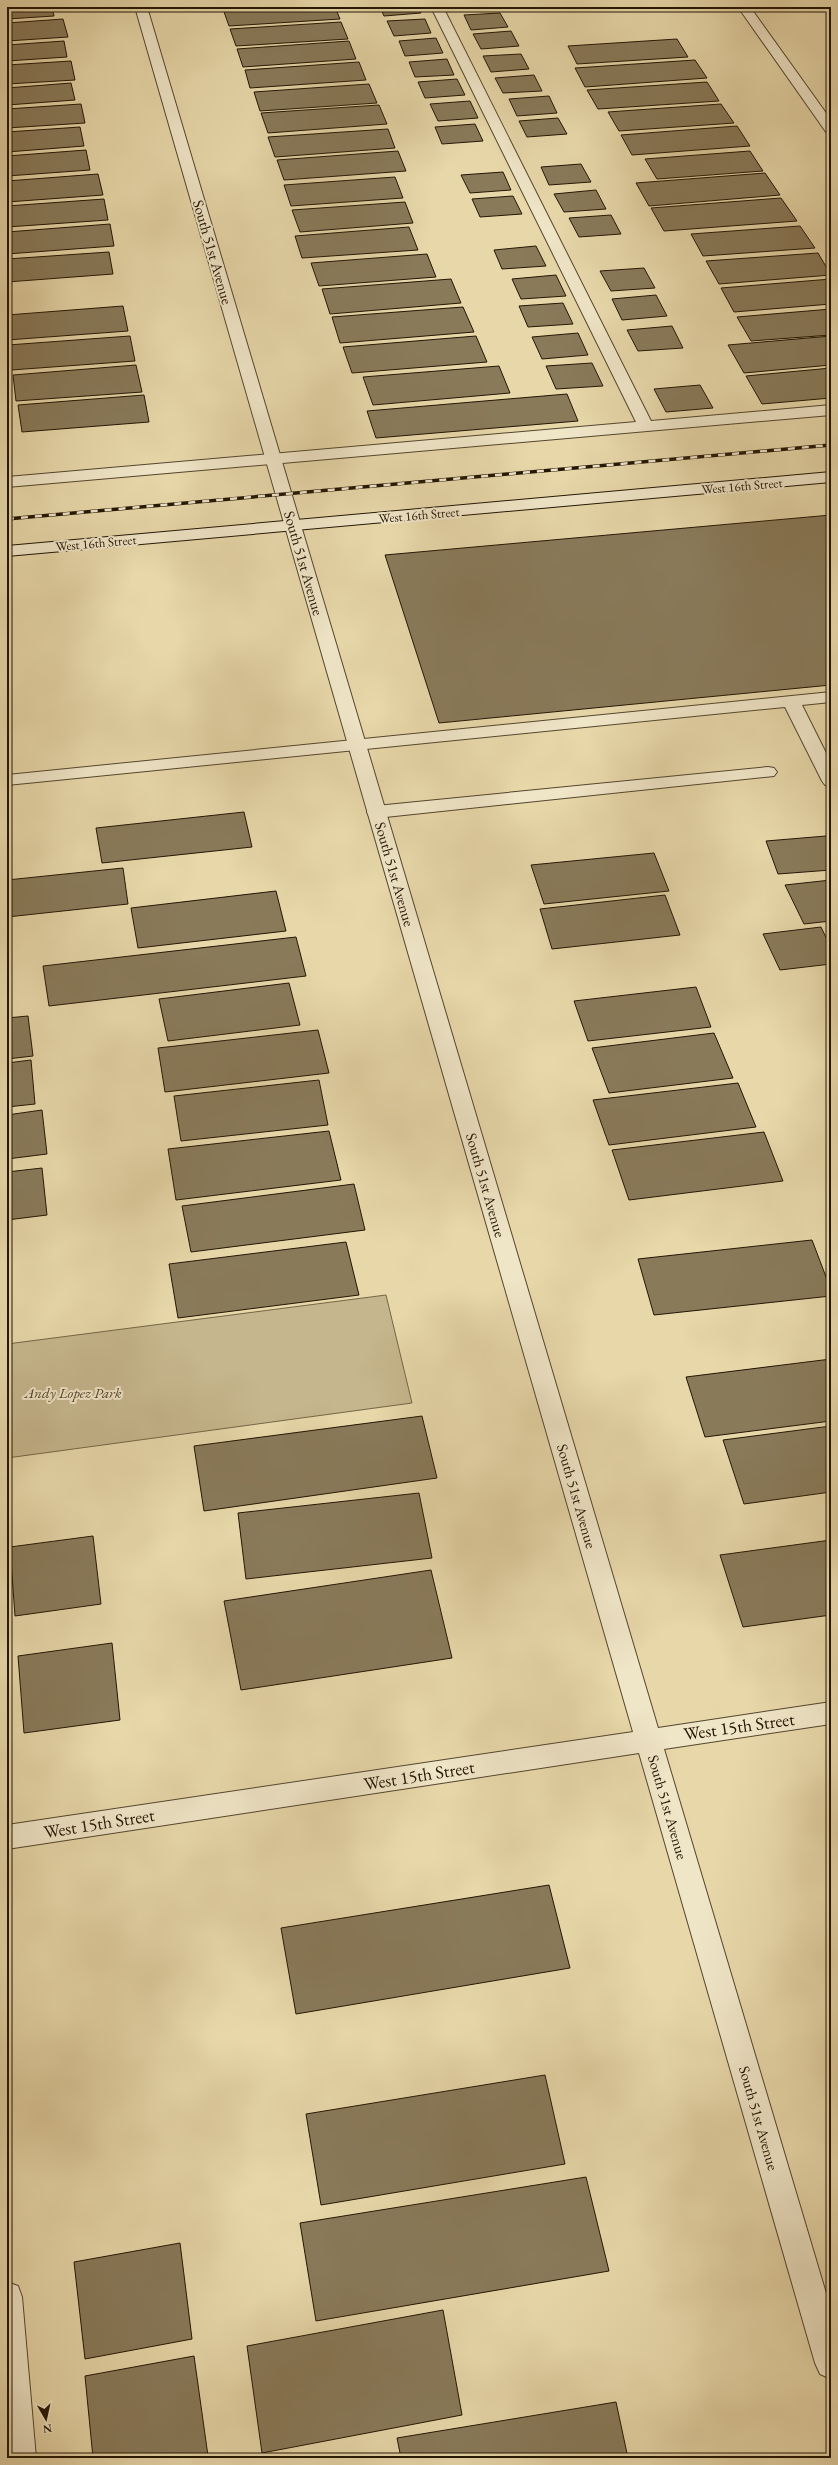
<svg xmlns="http://www.w3.org/2000/svg" width="838" height="2465" font-family="'EB Garamond',serif">
<rect width="100%" height="100%" fill="#e7d7a9"/>
<filter id="stains"><feTurbulence type="fractalNoise" baseFrequency=".005" numOctaves="4"/><feColorMatrix values="0 0 0 0 .2 0 0 0 0 .09 0 0 0 0 .02 0 0 0 .5 -.17"/></filter>
<radialGradient id="worn" r=".72"><stop offset=".6" stop-color="#630" stop-opacity="0"/><stop offset="1" stop-color="#630" stop-opacity=".3"/></radialGradient>
<path fill="#c6b68d" stroke="#746648" d="M386,1295L412,1403L7,1458V1344Z"/>
<g fill="#897a5a" stroke="#231604">
<path d="M7,7H52L54,16L7,19Z"/>
<path d="M257,7H335L340,19L229,26L223,9Z"/>
<path d="M380,7H418L421,13L384,16Z"/>
<path d="M460,7H498L499,8L462,10Z"/>
<path d="M500,13L508,27L471,30L464,15Z"/>
<path d="M63,19L68,37L7,41V23Z"/>
<path d="M425,19L431,33L394,36L387,21Z"/>
<path d="M341,22L348,39L236,46L230,29Z"/>
<path d="M511,31L519,46L481,49L473,34Z"/>
<path d="M436,38L443,53L405,56L399,41Z"/>
<path d="M677,39L688,57L577,64L568,46Z"/>
<path d="M64,41L67,57L7,61V45Z"/>
<path d="M349,41L356,59L243,67L237,49Z"/>
<path d="M521,54L529,69L491,72L483,56Z"/>
<path d="M447,59L454,75L415,77L409,62Z"/>
<path d="M695,60L707,78L585,87L575,68Z"/>
<path d="M71,61L75,80L7,84V65Z"/>
<path d="M359,62L366,80L250,88L245,70Z"/>
<path d="M534,75L542,91L503,93L495,78Z"/>
<path d="M457,79L465,95L425,98L418,82Z"/>
<path d="M707,82L719,101L598,109L587,90Z"/>
<path d="M71,83L75,100L7,105V88Z"/>
<path d="M369,84L377,103L260,111L254,92Z"/>
<path d="M549,96L557,113L517,116L509,99Z"/>
<path d="M470,101L478,118L438,121L430,104Z"/>
<path d="M81,104L85,123L7,128V109Z"/>
<path d="M721,104L734,123L619,131L608,112Z"/>
<path d="M379,105L387,124L268,133L261,113Z"/>
<path d="M558,118L567,134L527,137L519,121Z"/>
<path d="M475,124L483,141L442,144L435,127Z"/>
<path d="M737,126L750,146L632,155L621,135Z"/>
<path d="M80,127L84,146L7,152V132Z"/>
<path d="M388,129L395,148L275,157L268,137Z"/>
<path d="M86,150L90,170L7,176V156Z"/>
<path d="M398,151L406,171L284,180L277,160Z"/>
<path d="M750,151L763,171L657,179L645,159Z"/>
<path d="M581,164L591,182L549,185L541,167Z"/>
<path d="M503,172L511,190L470,193L461,175Z"/>
<path d="M765,173L780,195L649,206L636,183Z"/>
<path d="M98,174L103,195L7,202V181Z"/>
<path d="M395,177L403,198L291,206L284,185Z"/>
<path d="M596,190L606,209L564,212L554,194Z"/>
<path d="M513,196L522,214L480,217L472,199Z"/>
<path d="M781,198L797,221L664,231L651,208Z"/>
<path d="M104,199L108,220L7,227V206Z"/>
<path d="M405,202L413,223L300,232L292,210Z"/>
<path d="M611,215L621,234L579,237L569,218Z"/>
<path d="M110,224L114,246L7,254V232Z"/>
<path d="M800,226L815,248L703,256L691,234Z"/>
<path d="M409,227L418,250L302,258L295,236Z"/>
<path d="M536,246L546,266L502,269L494,250Z"/>
<path d="M109,252L113,274L7,282V259Z"/>
<path d="M818,253L831,275L719,284L706,261Z"/>
<path d="M427,254L436,277L319,286L311,263Z"/>
<path d="M644,268L655,288L611,291L600,271Z"/>
<path d="M556,275L566,296L521,299L512,279Z"/>
<path d="M451,279L461,303L330,314L322,289Z"/>
<path d="M831,279V304L734,312L721,288Z"/>
<path d="M656,295L667,316L622,320L612,299Z"/>
<path d="M563,303L573,324L528,327L519,306Z"/>
<path d="M123,306L128,331L7,340V315Z"/>
<path d="M463,307L474,332L340,343L332,317Z"/>
<path d="M831,309V335L751,341L737,317Z"/>
<path d="M672,326L683,348L638,351L627,330Z"/>
<path d="M578,333L588,355L542,359L532,337Z"/>
<path d="M130,336L135,361L11,370L8,345Z"/>
<path d="M476,336L487,362L352,373L343,347Z"/>
<path d="M831,336V365L744,373L728,345Z"/>
<path d="M592,363L603,386L556,389L546,366Z"/>
<path d="M136,365L142,392L16,401L13,375Z"/>
<path d="M499,366L510,393L373,405L363,377Z"/>
<path d="M831,368V398L762,404L746,376Z"/>
<path d="M700,385L713,408L666,412L654,389Z"/>
<path d="M567,394L578,421L376,438L367,411Z"/>
<path d="M144,395L149,422L22,432L18,405Z"/>
<path d="M831,515V685L439,723L385,555Z"/>
<path d="M244,812L252,847L102,863L96,828Z"/>
<path d="M826,836L831,848V870L778,874L766,841Z"/>
<path d="M654,853L669,891L544,904L531,865Z"/>
<path d="M123,868L128,904L7,917V880Z"/>
<path d="M831,880V921L804,924L785,885Z"/>
<path d="M276,891L286,931L138,948L131,908Z"/>
<path d="M665,895L680,935L552,949L540,909Z"/>
<path d="M821,927L831,948V964L780,970L763,934Z"/>
<path d="M7,931L10,963L7,964Z"/>
<path d="M296,937L306,976L49,1006L43,966Z"/>
<path d="M289,983L300,1025L168,1041L159,999Z"/>
<path d="M696,987L711,1027L588,1041L574,1001Z"/>
<path d="M28,1016L33,1056L7,1059V1018Z"/>
<path d="M318,1030L329,1073L165,1092L158,1048Z"/>
<path d="M714,1033L733,1078L609,1093L592,1048Z"/>
<path d="M31,1060L35,1104L7,1107V1063Z"/>
<path d="M319,1080L328,1125L181,1141L174,1096Z"/>
<path d="M738,1083L756,1127L609,1145L593,1100Z"/>
<path d="M42,1110L47,1154L7,1159V1115Z"/>
<path d="M329,1131L341,1180L176,1200L168,1149Z"/>
<path d="M764,1132L783,1181L629,1200L612,1150Z"/>
<path d="M42,1168L47,1215L7,1220V1172Z"/>
<path d="M354,1184L365,1230L191,1252L182,1206Z"/>
<path d="M812,1240L831,1290V1296L654,1315L638,1259Z"/>
<path d="M346,1242L359,1295L178,1318L169,1264Z"/>
<path d="M831,1359V1421L705,1437L686,1377Z"/>
<path d="M422,1416L437,1478L204,1511L194,1446Z"/>
<path d="M831,1426V1492L744,1504L723,1440Z"/>
<path d="M419,1493L432,1558L246,1579L238,1513Z"/>
<path d="M93,1536L101,1604L15,1616L10,1547Z"/>
<path d="M831,1540V1615L743,1627L720,1555Z"/>
<path d="M431,1570L452,1658L241,1690L224,1601Z"/>
<path d="M112,1643L120,1720L24,1733L18,1656Z"/>
<path d="M549,1885L570,1968L296,2014L281,1928Z"/>
<path d="M545,2075L565,2164L321,2205L306,2114Z"/>
<path d="M586,2177L609,2271L316,2321L300,2223Z"/>
<path d="M180,2243L192,2339L85,2359L74,2262Z"/>
<path d="M443,2310L462,2415L262,2453L247,2346Z"/>
<path d="M194,2356L208,2456L197,2458H93L85,2376Z"/>
<path d="M616,2402L628,2458H401L397,2438Z"/>
</g>
<g fill="none" stroke-linecap="round" stroke-linejoin="round">
<defs>
<g id="lane">
<path d="M431,7H443L651,421L831,405V415L7,487V477L636,422Z"/>
<path d="M831,692V702L802,705L831,763V786L825,785L822,781L785,707L7,785V775Z"/>
<path d="M768,767L774,768L777,772L774,776L376,818L369,816L367,812L369,808L376,806Z"/>
<path d="M7,2282L18,2286L22,2297L36,2458H7Z"/>
</g>
<g id="street">
<path d="M135,7H147L658,1728L831,1702V1724L664,1749L831,2310V2379L820,2374L815,2363L639,1753L7,1849V1825L633,1732Z"/>
<path d="M738,7H750L831,120V133L826,132Z"/>
</g>
<path id="secondary" d="M831,472V482L7,556V546Z"/>
</defs>
<use href="#lane" stroke="#54462d" stroke-width="2"/>
<use href="#street" stroke="#54462d" stroke-width="2"/>
<use href="#secondary" stroke="#231604" stroke-width="2"/>
<use href="#lane" fill="#efe5c7" fill-rule="evenodd"/>
<use href="#street" fill="#efe5c7" fill-rule="evenodd"/>
<use href="#secondary" fill="#efe5c7" fill-rule="evenodd"/>
<defs>
<path id="rail" d="M7,519L831,445"/>
</defs>
<use href="#rail" stroke="#231604" stroke-width="3.5"/>
<use href="#rail" stroke="#efe5c7" stroke-width="2.5" stroke-dasharray="7" stroke-linecap="butt"/>
</g>
<g text-anchor="middle" dominant-baseline="central" stroke-width="4" stroke-linejoin="round" paint-order="stroke">
<g font-size="13" fill="#231604" stroke="#efe5c7">
<text transform="translate(742 486) rotate(-5)">West 16th Street</text>
<text transform="translate(419 515) rotate(-5)">West 16th Street</text>
<text transform="translate(96 543) rotate(-5)">West 16th Street</text>
</g>
<g font-size="15" fill="#231604" stroke="#efe5c7">
<text transform="translate(213 252) rotate(74)">South 51st Avenue</text>
<text transform="translate(304 563) rotate(74)">South 51st Avenue</text>
<text transform="translate(395 874) rotate(74)">South 51st Avenue</text>
<text transform="translate(486 1185) rotate(74)">South 51st Avenue</text>
<text transform="translate(577 1496) rotate(74)">South 51st Avenue</text>
<text transform="translate(668 1807) rotate(74)">South 51st Avenue</text>
<text transform="translate(759 2118) rotate(74)">South 51st Avenue</text>
</g>
<g font-size="15" font-style="italic" fill="#54462d" stroke="#efe5c7">
<text x="73" y="1392">Andy Lopez Park</text>
</g>
<g font-size="18" fill="#231604" stroke="#efe5c7">
<text transform="translate(739 1726) rotate(-8)">West 15th Street</text>
<text transform="translate(419 1775) rotate(-9)">West 15th Street</text>
<text transform="translate(99 1823) rotate(-9)">West 15th Street</text>
</g>
</g>
<rect width="838" height="2465" fill="none" stroke="#e7d7a9" stroke-width="24"/>
<rect x="8" y="8" width="822" height="2449" fill="none" stroke="#231604" stroke-width="2"/>
<rect x="12" y="12" width="814" height="2441" fill="none" stroke="#231604"/>
<g transform="translate(46 2419) rotate(171)" stroke="#efe5c7" stroke-width="3" paint-order="stroke">
<path d="M0-3L7 15L0 10L-7 15Z" fill="#231604"/>
<text y="-6" font-size="11" font-weight="bold" text-anchor="middle" fill="#231604">N</text>
</g>
<rect width="100%" height="100%" filter="url(#stains)"/>
<rect width="100%" height="100%" fill="url(#worn)"/>
</svg>
